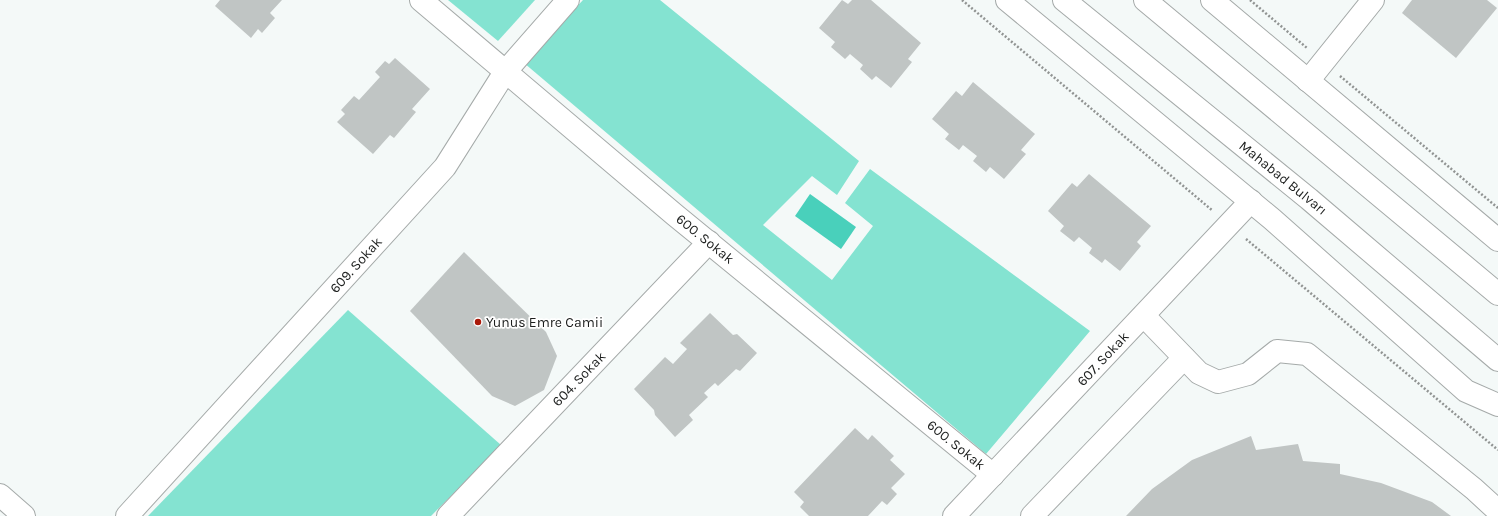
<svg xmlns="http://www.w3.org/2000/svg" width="1498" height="516" font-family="Karla,sans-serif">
<rect width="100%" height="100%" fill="#f4f9f8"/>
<g fill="#84e3d1">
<path d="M448,0H535L498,41Z"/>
<path d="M583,0H660L859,161L837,195L812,176L763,225L832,280L873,226L845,203L870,169L1090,331L986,454L524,63Z"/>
<path d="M348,310L501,445L431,516H148Z"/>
</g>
<path fill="#49d0bb" d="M810,194L856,227L841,249L795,216Z"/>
<g fill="#c0c5c4">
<path d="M220,0H282L270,13L275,18L262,33L258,29L251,38L215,6Z"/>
<path d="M842,0L848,4L852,0H871L921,43L908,59L912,62L891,88L876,76L872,80L860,69L863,65L850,54L845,59L831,47L835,42L819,28Z"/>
<path d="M1412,0H1487L1497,8L1456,58L1402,13Z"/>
<path d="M395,58L430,89L412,109L416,112L394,138L390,135L373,154L337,122L345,114L341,110L354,96L359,100L380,77L375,72L385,61L389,64Z"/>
<path d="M973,82L1035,134L1021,150L1026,154L1004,179L990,167L986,172L973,161L977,156L963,145L959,150L945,139L949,134L932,119L956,91L962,96Z"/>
<path d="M1089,174L1151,226L1137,242L1141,246L1120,271L1105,259L1102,263L1089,253L1092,248L1079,237L1074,242L1060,231L1064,226L1048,211L1072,183L1077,187Z"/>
<path d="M464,252L546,332L557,356L544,390L515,406L492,396L410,311Z"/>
<path d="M710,313L733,335L737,334L757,353L740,371L736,369L718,386L715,383L704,393L708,397L689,415L693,420L675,437L655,415L654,410L634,389L665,357L673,364L687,349L680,343Z"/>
<path d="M855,428L868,440L872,435L894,456L890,460L905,474L891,488L897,494L887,505L882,501L868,516H809L800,507L804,502L794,492Z"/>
<path d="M1251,436L1256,450L1298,444L1303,461L1340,464V474L1381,483L1432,502L1451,516H1126L1152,489L1192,460Z"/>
</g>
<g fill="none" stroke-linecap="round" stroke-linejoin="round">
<defs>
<g id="minor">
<path d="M421,0L675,215L993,475"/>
<path d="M1308,81L1373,0"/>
<path d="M1144,316L1199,373L1218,382L1248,374L1277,351L1307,354L1474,489L1498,511"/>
<path d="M0,495L24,516"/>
<path d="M127,516L445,167L505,72L568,0"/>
<path d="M448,516L709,242"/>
<path d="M954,516L1251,201"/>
<path d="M1032,516L1184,358"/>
</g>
<g id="major">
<path d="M1007,0L1272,219L1466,391L1498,405"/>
<path d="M1064,0L1309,199L1498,360"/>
<path d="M1145,0L1498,294"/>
<path d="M1212,0L1498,240"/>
</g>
</defs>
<use href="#minor" stroke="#a5aaa9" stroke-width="24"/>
<use href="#major" stroke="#a5aaa9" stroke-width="24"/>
<g stroke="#919493" stroke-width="2.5" stroke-dasharray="2 2" stroke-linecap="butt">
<path d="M962,0L1213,211"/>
<path d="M1250,0L1307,48"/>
<path d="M1340,76L1498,208"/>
<path d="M1246,239L1498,450"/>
</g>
<use href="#minor" stroke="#fff" stroke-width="22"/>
<use href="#major" stroke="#fff" stroke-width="22"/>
</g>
<circle fill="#aa1909" stroke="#fff" stroke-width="1.5" cx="478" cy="322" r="4"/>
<g text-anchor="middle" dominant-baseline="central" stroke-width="3.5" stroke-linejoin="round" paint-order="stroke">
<g font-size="14" fill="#1c1e1d" stroke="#fff">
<text transform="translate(1283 178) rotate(39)">Mahabad Bulvarı</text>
<text transform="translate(705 239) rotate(39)">600. Sokak</text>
<text transform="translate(356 265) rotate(-48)">609. Sokak</text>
<text transform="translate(1103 359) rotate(-47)">607. Sokak</text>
<text transform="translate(579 379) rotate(-46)">604. Sokak</text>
<text transform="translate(956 445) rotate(39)">600. Sokak</text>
</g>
<g font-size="14" fill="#1c1e1d" stroke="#fff" text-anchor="start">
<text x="486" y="322">Yunus Emre Camii</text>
</g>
</g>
</svg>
